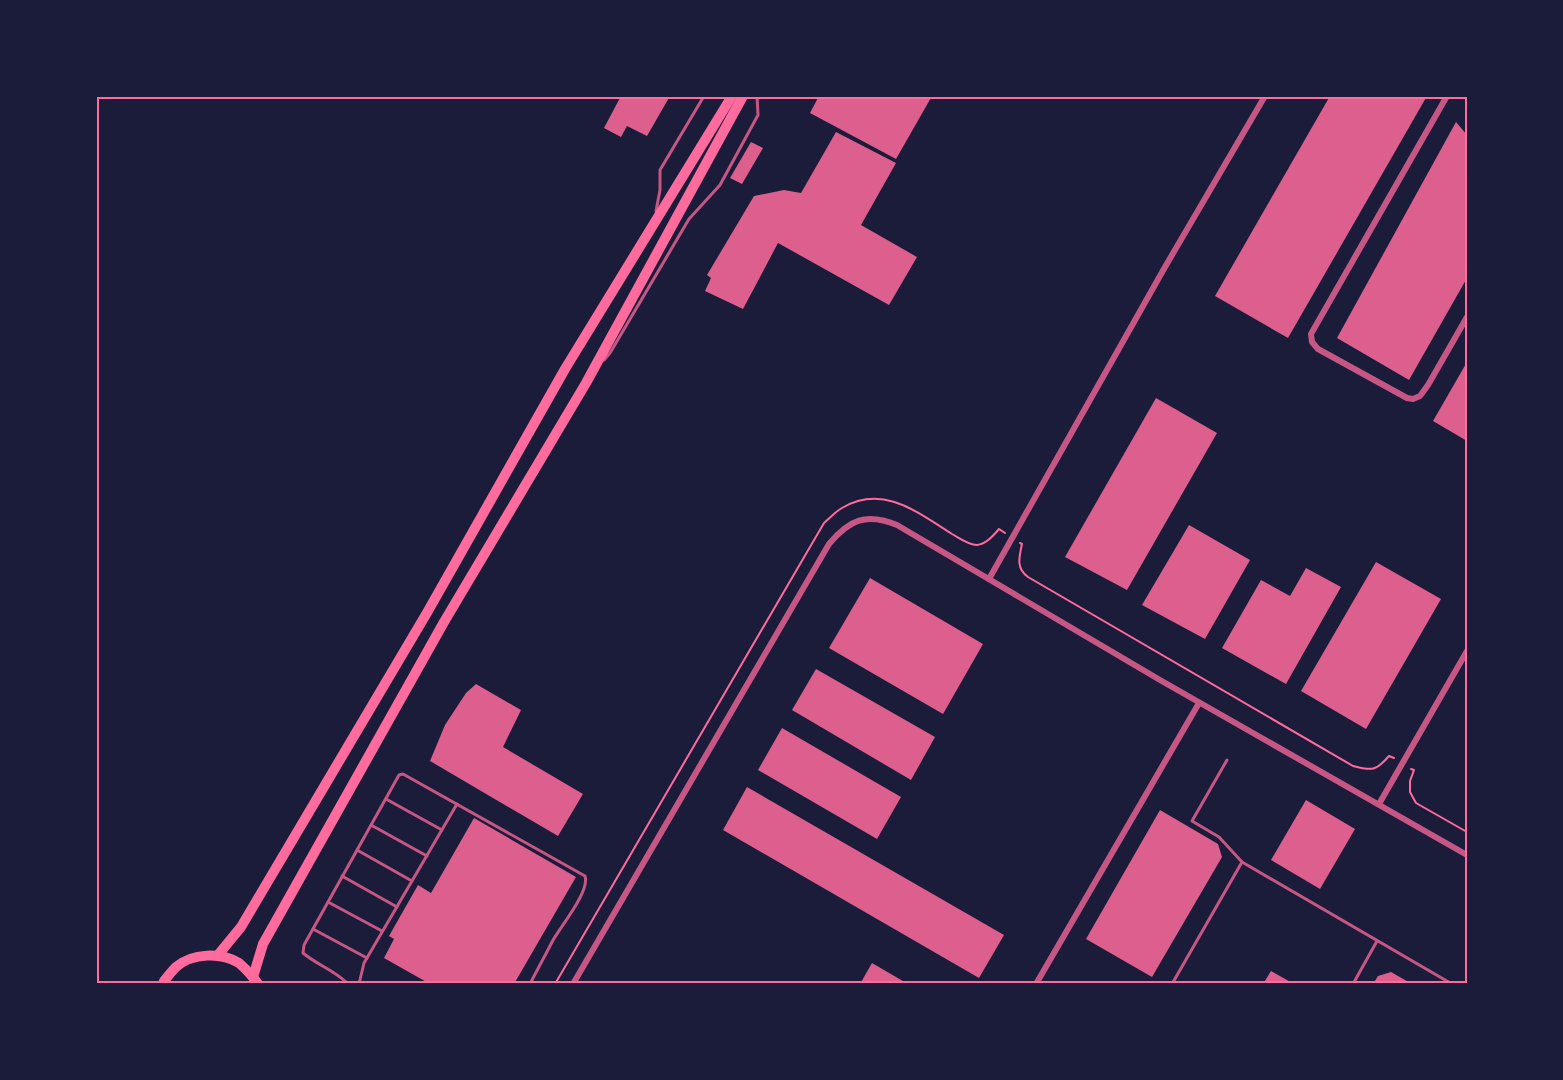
<svg xmlns="http://www.w3.org/2000/svg" width="1563" height="1080" font-family="Arial,sans-serif">
<rect width="100%" height="100%" fill="#1b1b3a"/>
<g fill="#dd5f8e">
<path d="M621,96H670L647,136L627,126L621,137L604,128Z"/>
<path d="M819,96H932L896,159L810,113Z"/>
<path d="M1330,96H1427L1288,338L1215,296Z"/>
<path d="M1456,122L1467,135V278L1409,380L1337,338Z"/>
<path d="M836,132L896,163L861,225L917,257L889,305L778,243L743,309L705,291L711,278L707,275L754,196L784,190L801,193Z"/>
<path d="M751,142L763,148L742,184L730,178Z"/>
<path d="M1467,362V441L1433,421Z"/>
<path d="M1156,398L1217,433L1127,590L1065,557Z"/>
<path d="M1189,525L1250,560L1205,639L1142,605Z"/>
<path d="M1376,562L1441,599L1366,729L1301,691Z"/>
<path d="M1306,568L1341,587L1286,684L1222,648L1261,580L1290,596Z"/>
<path d="M870,578L983,644L943,714L829,648Z"/>
<path d="M816,669L935,737L911,780L792,710Z"/>
<path d="M476,684L521,710L503,747L583,794L558,836L430,761L445,725L466,693Z"/>
<path d="M782,728L901,797L877,839L758,770Z"/>
<path d="M747,787L1004,935L979,978L723,830Z"/>
<path d="M1306,800L1355,829L1320,889L1271,860Z"/>
<path d="M1160,810L1218,844L1222,857L1152,977L1086,939Z"/>
<path d="M474,818L576,877L514,984H430L384,958L394,939L389,936L418,885L431,893Z"/>
<path d="M872,963L908,984H860Z"/>
<path d="M1271,971L1294,984H1263Z"/>
<path d="M1391,972L1412,984H1373L1378,976Z"/>
</g>
<g fill="none" stroke-linecap="round" stroke-linejoin="round">
<g stroke="#ff6b9d" stroke-width="2">
<path d="M1020,543L1022,544C1019,558 1016,568 1028,577L1353,766C1372,771 1376,771 1389,756L1394,758"/>
<path d="M1411,769L1414,770L1410,781V792L1416,803L1467,832"/>
<path d="M555,984L824,523C830,518 835,512 842,508C883,484 917,512 952,534C959,538 968,545 977,545C986,544 993,536 999,529L1005,533"/>
</g>
<g stroke="#c65784" stroke-width="3">
<path d="M656,211L660,190V170L704,96"/>
<path d="M604,360L610,353L689,219L720,185L758,115L757,96"/>
<path d="M1227,760L1192,821L1219,837L1242,862L1452,984"/>
<path d="M386,799L442,830"/>
<path d="M371,825L427,856"/>
<path d="M357,850L412,881"/>
<path d="M342,876L397,907"/>
<path d="M328,902L382,931"/>
<path d="M313,929L367,958"/>
<path d="M346,984V982C333,970 316,964 303,953L304,945L399,775L403,774L585,876C590,892 560,927 552,942C545,956 537,970 530,984"/>
<path d="M359,984L364,963L457,804"/>
<path d="M1172,984L1242,862"/>
<path d="M1353,984L1377,941"/>
</g>
<g stroke="#c65784" stroke-width="6">
<path d="M1447,96L1311,334L1312,342L1318,349L1407,398L1413,399L1420,396L1428,385L1467,317"/>
<path d="M989,579L1165,267L1265,96"/>
<path d="M1379,804L1467,651"/>
<path d="M573,984L829,544C849,520 866,512 897,525L1160,680L1467,855"/>
<path d="M1036,984L1199,703"/>
</g>
<g stroke="#ff6b9d" stroke-width="10">
<path d="M218,955L241,927L428,611L565,369L732,96"/>
<path d="M253,977L263,944L444,622L586,383L743,96"/>
<path d="M163,984L164,981C168,976 172,971 176,967C192,953 221,952 239,963C246,969 253,977 258,984"/>
</g>
</g>
<rect width="1563" height="1080" fill="none" stroke="#1b1b3a" stroke-width="195"/>
<rect x="98" y="98" width="1368" height="884" fill="none" stroke="#ff6b9d" stroke-width="2"/>
</svg>
